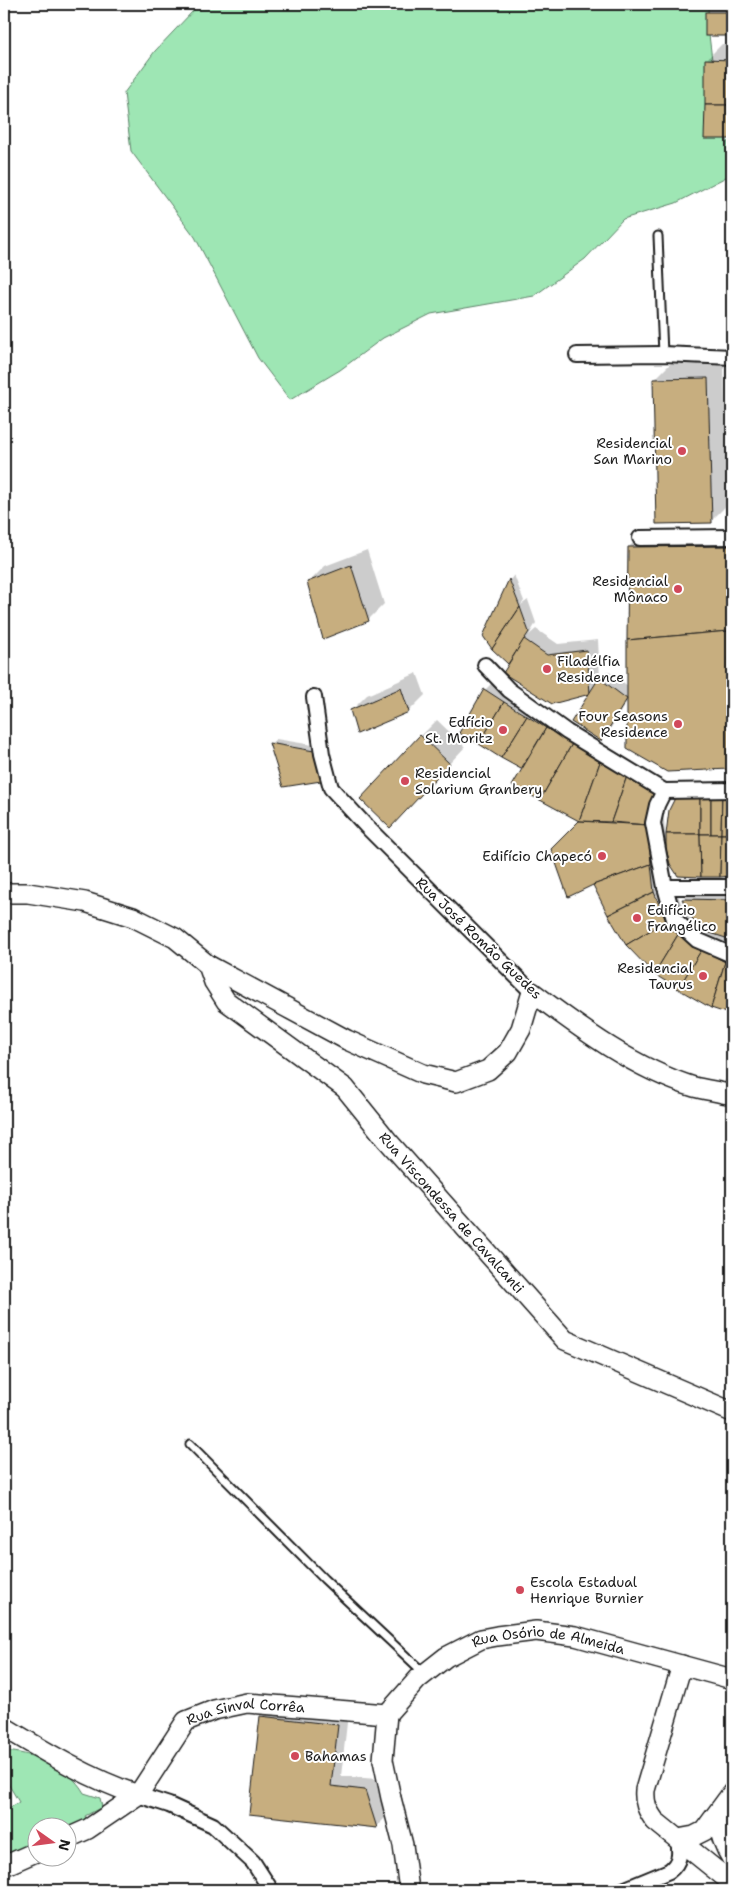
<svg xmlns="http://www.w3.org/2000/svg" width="736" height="1894" font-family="'Shantell Sans',sans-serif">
<rect width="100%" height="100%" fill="#fff"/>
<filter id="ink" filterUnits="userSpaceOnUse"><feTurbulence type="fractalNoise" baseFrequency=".02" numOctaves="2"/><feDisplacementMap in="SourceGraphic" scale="10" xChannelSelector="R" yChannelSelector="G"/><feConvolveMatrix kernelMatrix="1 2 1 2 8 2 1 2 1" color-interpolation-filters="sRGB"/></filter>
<g filter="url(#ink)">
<g fill="#9ee6b4" stroke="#5d8168">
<path d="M193,4H708L709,35L716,93L730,153V175L676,203L623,219L585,259L534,296L431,314L383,338L340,370L290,400L258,358L195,237L131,151L124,93L155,51L193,11Z"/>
<path d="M4,1751C33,1753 69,1766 84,1793L100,1798L102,1807L85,1816L88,1823L68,1832V1826H38L37,1845L4,1859V1812L19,1802L4,1777Z"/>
</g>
<g fill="#0003">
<path d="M715,4H732V35L706,34V12Z"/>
<path d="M722,44H732V138H706V60Z"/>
<path d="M724,362L727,505L711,521L654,380L670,364Z"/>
<path d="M732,530V764L728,768L628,699L609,731L600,739L591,692L552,702L513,658L508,663L484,636L510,580L514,575L524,601L521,605L528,600L536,623L529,635L536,629L558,644L598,640L600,678L608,671L628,686L629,547L645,531Z"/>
<path d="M367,550L384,604L368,620L309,582L325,566Z"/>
<path d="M417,673L425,695L409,711H351L367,695Z"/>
<path d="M493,682L659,784L654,809H663L666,841L732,789V875L720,876L667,847L656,857L659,883L670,877L682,905L690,911L683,899L688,894L732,895V1014L712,1007L594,884L553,850L582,819L523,769L502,757L485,690Z"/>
<path d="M437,720L465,747L406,810L421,736Z"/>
<path d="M276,739L319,746L326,775L321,780L270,744Z"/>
<path d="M273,1706L348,1714L341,1776L376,1779L387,1816L376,1827L251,1813L261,1717Z"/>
</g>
<g fill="#c7ae7f" stroke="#1c1c1c">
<rect x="705" y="12" width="27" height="24"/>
<path d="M705,59L732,60V105H705Z"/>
<path d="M705,105H732V139H704Z"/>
<path d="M708,378L712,523L656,524L653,379Z"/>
<path d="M730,546L729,631L627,640L628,547Z"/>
<path d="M351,565L369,621L323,639L307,582Z"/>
<path d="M509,579L520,607L492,649L483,636Z"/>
<path d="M520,607L529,632L508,664L492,649Z"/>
<path d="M729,631V769L667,772L627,749V640Z"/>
<path d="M524,639L547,655L587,650L590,694L552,704L503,673Z"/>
<path d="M599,678L627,699L601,741L571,722Z"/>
<path d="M401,688L409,712L357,734L350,710Z"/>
<path d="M484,689L504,702L479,744L459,733Z"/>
<path d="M504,702L527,716L501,758L479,744Z"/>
<path d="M527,716L546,728L521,769L501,758Z"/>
<path d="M546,728L572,744L540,800L512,786Z"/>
<path d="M420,735L450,764L390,828L360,799Z"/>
<path d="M269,743L314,751L321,781L283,787Z"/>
<path d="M572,744L600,762L579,821L540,800Z"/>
<path d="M600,762L627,776L611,822L579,821Z"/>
<path d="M627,776L654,790L648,825L611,822Z"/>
<path d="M684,794H700V834H666L669,810L675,798Z"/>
<rect x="700" y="794" width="11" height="40"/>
<path d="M711,794H722L721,834H711Z"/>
<path d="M722,794H732V834H721Z"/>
<path d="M579,821L648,825L651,864L593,885L568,897L551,849Z"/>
<path d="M666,834H700L701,877L678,876L670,864L666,849Z"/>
<path d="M700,834H721L720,877H701Z"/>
<path d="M721,834H732V876L720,877Z"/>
<path d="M651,864L654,892L608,915L593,885Z"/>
<path d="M654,892L666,921L626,945L608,915Z"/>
<path d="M682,899L732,900V940L698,929Z"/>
<path d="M666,921L679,933L654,974L626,945Z"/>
<path d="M679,933L702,949L678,989L654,974Z"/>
<path d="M702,949L725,962L711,1008L678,989Z"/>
<path d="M725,962L732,966V1015L711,1008Z"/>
<path d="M732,1063V1086L725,1084Z"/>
<path d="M260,1716L338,1725L331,1786L365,1790L377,1828L249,1814Z"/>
</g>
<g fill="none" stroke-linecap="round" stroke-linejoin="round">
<defs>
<g id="lane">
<path d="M658,236L663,354"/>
<path d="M190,1444L324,1579L424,1673"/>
</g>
<g id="street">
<path d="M577,355L663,354L732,357"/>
<path d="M640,538L732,537"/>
<path d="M485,665L509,690L567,732L664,791L732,790"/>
<path d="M314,697L322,754L331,788L366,826L532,992"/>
<path d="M664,791L657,805L653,823L665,887L674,919L697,940L732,955"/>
<path d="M665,887H732"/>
<path d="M138,1795L169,1805L213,1825L253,1862L271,1890"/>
<path d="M623,1890L669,1871C681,1862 680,1853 678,1839"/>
</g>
<g id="secondary">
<path d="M4,893H28L85,902L133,917L175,938L208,965L347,1040L423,1074L456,1082L488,1070L508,1052L521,1029L532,992C581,1029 635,1069 694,1087C707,1090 720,1092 732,1095"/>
<path id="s1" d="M208,965L214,982L226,1001L345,1088L387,1140L565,1340L732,1412"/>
<path d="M682,1665L645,1790C644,1803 647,1810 655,1821L732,1883"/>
<path id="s2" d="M387,1714L418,1679L446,1657L481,1639L497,1636L536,1631L575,1636L732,1679"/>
<path d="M387,1714L383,1760L391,1798L403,1845L409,1890"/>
<path d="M4,1727C47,1753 90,1779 138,1795"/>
<path d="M716,1815C719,1831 723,1845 732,1859"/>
<path id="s3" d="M68,1838L88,1829L138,1795L186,1721L214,1710L247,1703L387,1714"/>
<path d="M678,1839L694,1836L704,1831L732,1793"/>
<path d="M4,1866L38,1851"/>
</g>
</defs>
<use href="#lane" stroke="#1c1c1c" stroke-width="11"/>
<use href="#street" stroke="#1c1c1c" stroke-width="18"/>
<use href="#secondary" stroke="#1c1c1c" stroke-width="22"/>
<use href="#lane" stroke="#fff" stroke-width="7"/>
<use href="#street" stroke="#fff" stroke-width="14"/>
<use href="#secondary" stroke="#fff" stroke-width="19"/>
</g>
</g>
<g fill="#d1495b" stroke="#fff" stroke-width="2">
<circle cx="682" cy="451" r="5"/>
<circle cx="678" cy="589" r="5"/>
<circle cx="547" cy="669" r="5"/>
<circle cx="678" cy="724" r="5"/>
<circle cx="503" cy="730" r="5"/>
<circle cx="405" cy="781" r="5"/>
<circle cx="602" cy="856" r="5"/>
<circle cx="637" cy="918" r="5"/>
<circle cx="703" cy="976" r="5"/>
<circle cx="520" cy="1590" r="5"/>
<circle cx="295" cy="1756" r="5"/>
</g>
<g text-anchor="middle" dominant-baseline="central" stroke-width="4" stroke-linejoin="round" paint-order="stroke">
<g font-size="14" fill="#1c1c1c" stroke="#fff" text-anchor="end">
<text x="672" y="443">Residencial<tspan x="672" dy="16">San Marino</tspan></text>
<text x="668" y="581">Residencial<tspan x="668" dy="16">Mônaco</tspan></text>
<text x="557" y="661" text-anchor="start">Filadélfia<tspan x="557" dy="16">Residence</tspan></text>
<text x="668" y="716">Four Seasons<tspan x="668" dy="16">Residence</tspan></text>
<text x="493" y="722">Edfício<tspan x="493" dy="16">St. Moritz</tspan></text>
<text x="415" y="773" text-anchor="start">Residencial<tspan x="415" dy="16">Solarium Granbery</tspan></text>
<text x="592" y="856">Edifício Chapecó</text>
<text x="647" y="910" text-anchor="start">Edifício<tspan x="647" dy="16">Frangélico</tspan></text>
<text x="693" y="968">Residencial<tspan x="693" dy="16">Taurus</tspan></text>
<text x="530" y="1582" text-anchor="start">Escola Estadual<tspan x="530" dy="16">Henrique Burnier</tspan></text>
<text x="305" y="1756" text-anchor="start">Bahamas</text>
</g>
<g font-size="14" fill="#1c1c1c" stroke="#fff">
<text transform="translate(479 938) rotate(44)">Rua José Romão Guedes</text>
<text stroke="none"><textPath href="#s1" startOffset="352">Rua Viscondessa de Cavalcanti</textPath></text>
<text stroke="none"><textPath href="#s2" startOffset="190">Rua Osório de Almeida</textPath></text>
<text stroke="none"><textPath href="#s3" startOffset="232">Rua Sinval Corrêa</textPath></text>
</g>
</g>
<rect width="736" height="1894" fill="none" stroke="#fff" stroke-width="20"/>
<rect x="10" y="10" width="716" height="1874" fill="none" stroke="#1c1c1c" stroke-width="2" filter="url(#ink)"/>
<g transform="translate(52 1842) rotate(104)"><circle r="24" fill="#ffffff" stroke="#a4a4a4"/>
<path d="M0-4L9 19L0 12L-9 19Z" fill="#d1495b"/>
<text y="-8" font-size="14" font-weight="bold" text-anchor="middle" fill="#1c1c1c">N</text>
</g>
</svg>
